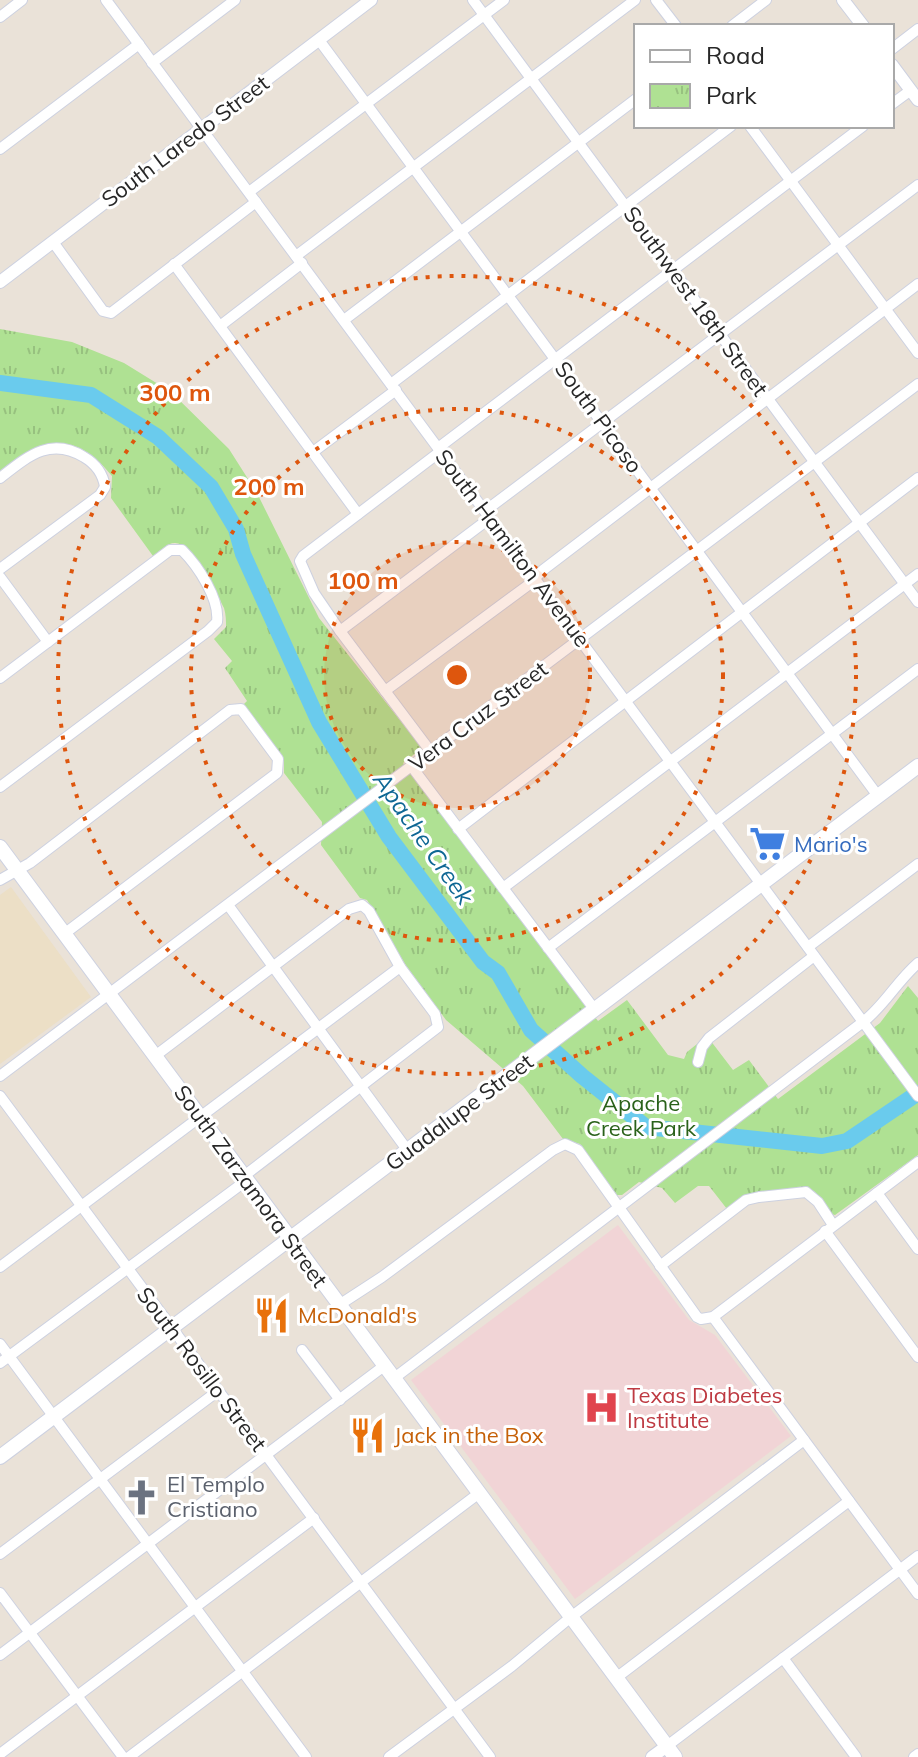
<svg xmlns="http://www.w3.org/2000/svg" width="918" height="1757" font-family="Mulish,sans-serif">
<defs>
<pattern id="park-tufts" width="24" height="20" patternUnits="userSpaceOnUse" patternTransform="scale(2)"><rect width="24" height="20" fill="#afe193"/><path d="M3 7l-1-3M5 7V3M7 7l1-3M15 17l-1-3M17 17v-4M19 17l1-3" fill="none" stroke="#97c17f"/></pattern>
</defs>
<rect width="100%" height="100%" fill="#eae2d8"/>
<path fill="#ecdfc6" d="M11,887L91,997L0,1064V895Z"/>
<path fill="#f1d4d6" d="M618,1225L689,1320L715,1335L791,1436L575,1599L411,1380Z"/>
<path fill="url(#park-tufts)" d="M0,329L72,342L124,363L171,392L229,449L257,493L319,618L422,748L403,763L598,1021L627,1000L668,1055L684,1059L687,1052L707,1036L733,1070L749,1060L778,1099L880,1023L908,986L918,998V1155L835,1215L831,1214L815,1192L809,1188L756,1193L727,1209L709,1186H698L675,1203L662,1188L639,1182L622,1195H617L580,1144L563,1139L523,1086L446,1020L405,964L367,900L360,898L321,845L322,822L284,773V761L243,705L247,701L225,668L232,661L214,639L226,627C226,621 226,615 224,608C218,594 192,543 175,543C167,543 160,551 153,556L111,498L112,476C74,429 44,438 0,471Z"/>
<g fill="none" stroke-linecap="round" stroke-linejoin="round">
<path stroke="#6acbed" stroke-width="16" d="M0,383L91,395L158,437L211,487L236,529L243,554L319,722L389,837L483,962L498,973L531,1030L582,1076L646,1127L822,1146L847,1141L918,1093"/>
<defs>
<g id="minor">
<path d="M106,0L918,1096"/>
<path d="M473,0L918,602"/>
<path d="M656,0L676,26"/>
<path d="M0,17L22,0"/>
<path d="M732,26L766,0"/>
<path d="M319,40L878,796"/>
<path d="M892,49L918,29"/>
<path d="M152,63L235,0"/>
<path d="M892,104L911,90"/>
<path d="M750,126L918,353"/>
<path d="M0,149L139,44"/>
<path d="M249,192L504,0"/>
<path d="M53,242L103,311L111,313L256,202"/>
<path d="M296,256L635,0"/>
<path d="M174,264L358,514"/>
<path d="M344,320L636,99"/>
<path d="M220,326L302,263"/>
<path d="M391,384L731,126"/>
<path d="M438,448L863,126"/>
<path d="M313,452L396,390"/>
<path d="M0,478C27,457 50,436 84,457C96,464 103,474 105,487L100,495L0,569"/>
<path d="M485,511L918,185"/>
<path d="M0,577L48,642"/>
<path d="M340,631L490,518"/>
<path d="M0,678L170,550H182C198,566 220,599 217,622L208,631L0,787"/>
<path d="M385,691L527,586L543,570L918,284"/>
<path d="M431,752L340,631L314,593L300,561L303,556L441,451"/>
<path d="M412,767L595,1010"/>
<path d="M458,829L918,478"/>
<path d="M0,880L30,863L230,710L241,709L278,759L277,773L64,934"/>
<path d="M503,888L918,574"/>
<path d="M228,905L408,1151"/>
<path d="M808,947L918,864"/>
<path d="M548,948L918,669"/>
<path d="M155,1056L349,909L362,905L369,911L400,967L435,1014L438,1027L244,1176"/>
<path d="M698,1062L702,1047L709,1038L814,956"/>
<path d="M0,1076L918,384"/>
<path d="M0,1096L490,1757"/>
<path d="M877,1193L918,1249"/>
<path d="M825,1231L918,1357"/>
<path d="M660,1266L746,1200L759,1197L806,1192L818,1202L833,1225"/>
<path d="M0,1267L400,967"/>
<path d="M339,1305L382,1277L553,1150L565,1144L578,1150L697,1317L701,1319L713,1317L918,1162"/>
<path d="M713,1317L918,1594"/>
<path d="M0,1344L306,1757"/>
<path d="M302,1350L340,1400"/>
<path d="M0,1363L247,1180"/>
<path d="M393,1379L863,1022C885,1005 897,981 918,963"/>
<path d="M0,1554L218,1391"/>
<path d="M0,1593L123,1757"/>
<path d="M0,1655L384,1366"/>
<path d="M783,1658L856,1757"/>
<path d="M616,1678L849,1501"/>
<path d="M667,1746L918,1556"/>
<path d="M0,1754L314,1518"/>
<path d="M129,1757L478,1494"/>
<path d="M389,1757L512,1666L571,1617L804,1440"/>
<path d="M914,1757L918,1754"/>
</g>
<g id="tertiary">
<path d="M843,0L863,26"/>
<path d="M892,65L918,100"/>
<path d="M0,282L371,0"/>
<path d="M652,1757L667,1746"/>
</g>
<g id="secondary">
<path d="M0,847L675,1757"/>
<path d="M0,1457L918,766"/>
</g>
</defs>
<use href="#minor" stroke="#cdd1e0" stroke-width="12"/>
<use href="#tertiary" stroke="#cdd1e0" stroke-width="14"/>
<use href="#secondary" stroke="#cdd1e0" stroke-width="16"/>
<use href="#minor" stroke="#fff" stroke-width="10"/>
<use href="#tertiary" stroke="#fff" stroke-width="12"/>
<use href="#secondary" stroke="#fff" stroke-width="14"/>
</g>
<circle cx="457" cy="675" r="133" fill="#de560d" fill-opacity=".12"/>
<g fill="none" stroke="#de560d" stroke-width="4" stroke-dasharray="4 8">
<circle cx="457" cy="675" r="133"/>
<circle cx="457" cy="675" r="266"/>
<circle cx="457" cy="675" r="399"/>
</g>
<defs>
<symbol id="supermarket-bare" viewBox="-9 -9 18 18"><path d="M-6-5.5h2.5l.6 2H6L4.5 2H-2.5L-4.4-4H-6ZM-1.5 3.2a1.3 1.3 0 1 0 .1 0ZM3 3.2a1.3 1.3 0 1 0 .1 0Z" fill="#3f7fe0" stroke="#fff" stroke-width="2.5" paint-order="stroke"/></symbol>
<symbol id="restaurant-bare" viewBox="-9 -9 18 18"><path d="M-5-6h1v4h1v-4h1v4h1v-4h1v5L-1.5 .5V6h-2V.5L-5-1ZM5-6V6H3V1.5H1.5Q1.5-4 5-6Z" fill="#e8710a" stroke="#fff" stroke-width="2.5" paint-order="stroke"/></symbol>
<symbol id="hospital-bare" viewBox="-9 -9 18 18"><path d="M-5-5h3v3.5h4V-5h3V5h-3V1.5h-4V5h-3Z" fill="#e0444e" stroke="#fff" stroke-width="2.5" paint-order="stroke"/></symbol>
<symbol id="church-bare" viewBox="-9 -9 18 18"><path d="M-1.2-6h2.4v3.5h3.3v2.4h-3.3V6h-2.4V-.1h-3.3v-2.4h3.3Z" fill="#6b7280" stroke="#fff" stroke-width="2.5" paint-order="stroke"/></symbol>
</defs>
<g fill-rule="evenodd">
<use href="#supermarket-bare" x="742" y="818" width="51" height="51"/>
<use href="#restaurant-bare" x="246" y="1290" width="51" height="51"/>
<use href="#hospital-bare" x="576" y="1382" width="51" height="51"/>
<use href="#restaurant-bare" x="342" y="1410" width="51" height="51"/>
<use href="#church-bare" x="116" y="1472" width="51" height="51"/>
</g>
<g text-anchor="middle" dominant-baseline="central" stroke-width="6" stroke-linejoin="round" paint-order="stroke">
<g font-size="22" fill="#272727" stroke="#fff">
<text transform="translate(185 141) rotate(-37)">South Laredo Street</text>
<text transform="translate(696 301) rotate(54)">Southwest 18th Street</text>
<text transform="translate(599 417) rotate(54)">South Picoso</text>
<text transform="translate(513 548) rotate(53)">South Hamilton Avenue</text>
<text transform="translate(478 716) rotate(-37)">Vera Cruz Street</text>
<text transform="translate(459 1112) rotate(-37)">Guadalupe Street</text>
<text transform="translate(251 1186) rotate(54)">South Zarzamora Street</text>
<text transform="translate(202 1369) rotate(53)">South Rosillo Street</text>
</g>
<g font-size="22" fill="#366cbe" stroke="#fff" text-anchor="start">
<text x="794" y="844">Mario's</text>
</g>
<g font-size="22" fill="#296119" stroke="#fff">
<text x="641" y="1103">Apache<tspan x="641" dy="25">Creek Park</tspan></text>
</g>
<g font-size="22" fill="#c56008" stroke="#fff" text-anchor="start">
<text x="298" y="1315">McDonald's</text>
<text x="394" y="1435">Jack in the Box</text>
</g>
<g font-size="22" fill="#be3a42" stroke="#fff" text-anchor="start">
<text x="627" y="1395">Texas Diabetes<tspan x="627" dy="25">Institute</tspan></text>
</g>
<g font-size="22" fill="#5b616d" stroke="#fff" text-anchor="start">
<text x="167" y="1484">El Templo<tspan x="167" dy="25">Cristiano</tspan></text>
</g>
<g font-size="24" font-style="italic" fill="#0e6794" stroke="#fff">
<text transform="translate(424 838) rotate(55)">Apache Creek</text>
</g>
</g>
<circle cx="457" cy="675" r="12" fill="#de560d" stroke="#fff" stroke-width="4"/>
<g font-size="24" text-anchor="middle" font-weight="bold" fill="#de560d" stroke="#fff" stroke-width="6" stroke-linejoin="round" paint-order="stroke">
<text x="175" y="401">300 m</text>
<text x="269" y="495">200 m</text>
<text x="363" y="589">100 m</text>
</g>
<rect x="634" y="24" width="260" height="104" fill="#ffffff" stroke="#a9a9a9" stroke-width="2"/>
<rect x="650" y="50" width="40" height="12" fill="#ffffff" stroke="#a9a9a9" stroke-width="2"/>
<text x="706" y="64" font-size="24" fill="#272727">Road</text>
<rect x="650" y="84" width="40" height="24" fill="url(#park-tufts)" stroke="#a9a9a9" stroke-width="2"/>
<text x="706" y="104" font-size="24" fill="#272727">Park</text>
</svg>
